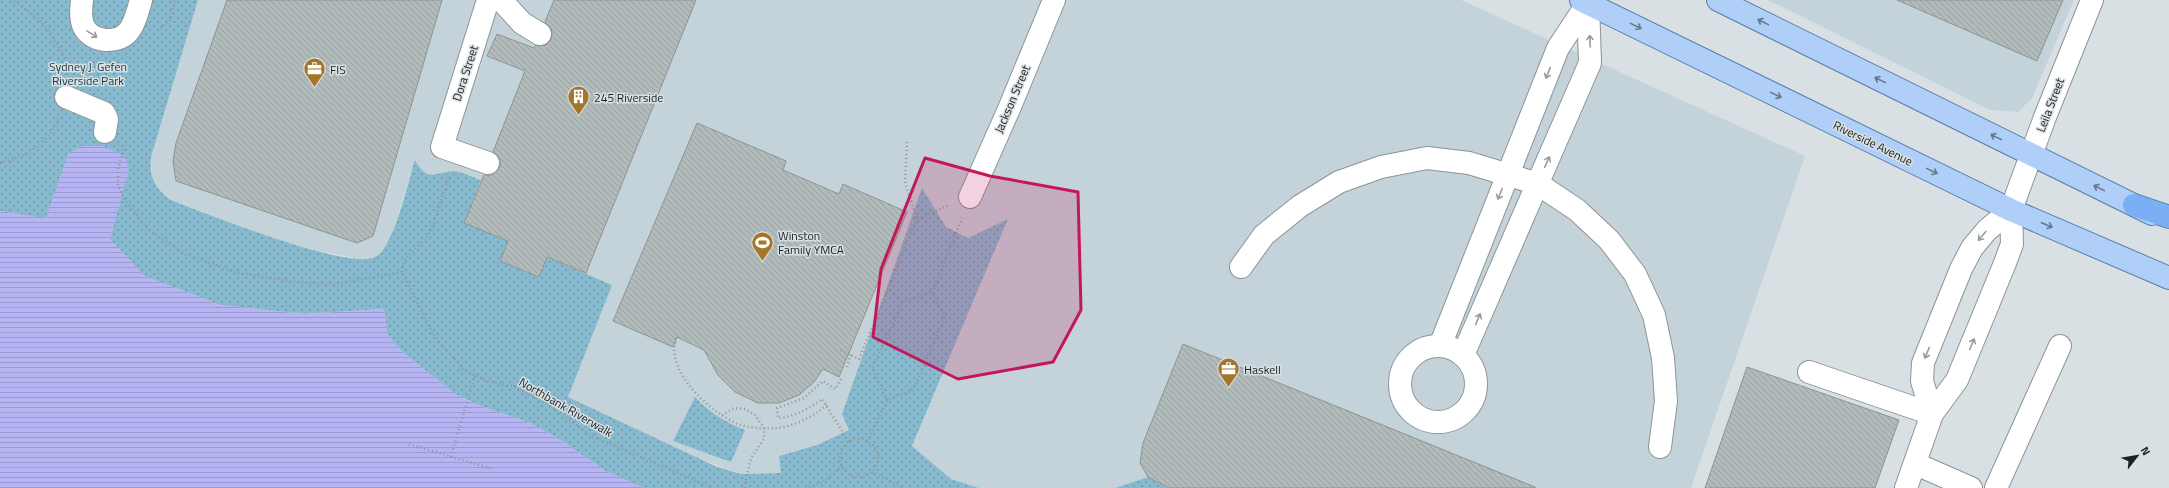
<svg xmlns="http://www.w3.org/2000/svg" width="2169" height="488" font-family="'Titillium Web',sans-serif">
<defs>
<pattern id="park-dots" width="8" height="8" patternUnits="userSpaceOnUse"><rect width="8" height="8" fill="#87bacf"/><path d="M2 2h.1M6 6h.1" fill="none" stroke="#6e97a8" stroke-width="1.8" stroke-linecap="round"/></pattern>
<pattern id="water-rules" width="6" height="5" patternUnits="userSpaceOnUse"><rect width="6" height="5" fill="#b7b4f4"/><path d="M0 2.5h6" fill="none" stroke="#9d9ad1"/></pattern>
<pattern id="building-back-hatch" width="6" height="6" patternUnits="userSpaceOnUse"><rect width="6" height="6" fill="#b2bbbb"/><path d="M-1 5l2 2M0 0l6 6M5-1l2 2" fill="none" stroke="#99a0a0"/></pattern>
</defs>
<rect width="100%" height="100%" fill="#d8e0e3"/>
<g fill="#c4d3d9">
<path d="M198,0H1461L1805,156L1691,488H1169L1148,477L1115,488H979L951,479L912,446L1008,220L968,238L946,227L922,189L849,430L817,445L779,456L781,473L740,474L682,452L567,397L612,285L547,257L539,277L500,261L508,241L464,223L481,181L452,171L441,175L429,174L423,172L415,160L390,240L376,257L364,260L306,248L256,233L169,199L158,190L152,178L151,157Z"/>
<path d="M1768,0H2074L2032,98L2018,112L1990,110Z"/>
</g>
<g fill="url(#park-dots)">
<path d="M0,0H198L151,157C149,176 154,187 169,199C201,212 349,271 375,257C394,248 408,181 415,160C427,181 432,174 452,171C459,170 474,178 481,180L464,223L508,241L500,261L539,277L547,257L612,285L568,397L715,466L740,474L781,473L779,456L817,445L849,430L842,414L922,188L946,227L968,238L1008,219L912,446L951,479L979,488H644L605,471L562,441L532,424L483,407L455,394L401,351L387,335L384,309L303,314L220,305L144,276L110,239L117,211L69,153L46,219L0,211Z"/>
<path d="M695,397C710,413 725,422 745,430L731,462L673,441Z"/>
<path d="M1148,477L1169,488H1115Z"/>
</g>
<path fill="url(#water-rules)" d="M82,146H104L125,157L129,169L110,239L144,276L220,305L303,314L384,309L388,335L401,351L455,394L483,407L532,424L562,441L605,471L644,488H0V211L46,218L69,153Z"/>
<g fill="url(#building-back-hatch)" stroke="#8b9493">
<path d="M227,0H442L373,236L357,243L176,181L173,161L176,143Z"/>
<path d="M554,0H696L586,273L547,257L539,277L500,261L508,241L464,223L484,175H491L500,167V160L493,152L525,71L487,56L497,34L534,48L536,45H546L551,40L552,34L551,28L545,22Z"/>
<path d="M1897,0H2063L2037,61Z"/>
<path d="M697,123L786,161L783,170L839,194L843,184L907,212L839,377L823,369L814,382L799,395L779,403H758L735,392L718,375L704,350L677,337L673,347L613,321Z"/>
<path d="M1183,344L1535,487V488H1169L1148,477L1140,463L1143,443Z"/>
<path d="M1747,367L1899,420L1875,488H1705Z"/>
</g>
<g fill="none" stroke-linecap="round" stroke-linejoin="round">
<defs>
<g id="minor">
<path d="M82,0C81,8 80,17 83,25C90,42 116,45 128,32C135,24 138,10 141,0"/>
<path d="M488,0L442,147L488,163"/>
<path d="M501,0L522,23L540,34"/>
<path d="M66,97L104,113L107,119L105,132"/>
<path d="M970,197L1009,109L1054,0"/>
<path d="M2011,210L1987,230L1972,248L1961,269L1923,363L1922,381L1932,414L1957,380L2005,263L2012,244L2011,210L2045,117L2092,0"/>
<path d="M1241,267L1264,235L1300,206L1339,182L1381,167L1427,158L1469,163L1538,184L1577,210L1609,240L1635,274L1654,315L1663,358L1666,401L1660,447"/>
<circle cx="1438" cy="384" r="38"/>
<path d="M1440,346L1558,48L1589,1"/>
<path d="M1463,355L1590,63L1588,3"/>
<path d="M1809,372L1932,414L1906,488"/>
<path d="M1916,464L1971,488"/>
<path d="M1996,488L2060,346"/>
</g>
<g id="major">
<path d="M1581,0L2011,210L2169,278"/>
<path d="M1718,0L2152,214"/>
</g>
<path id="highway" d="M2134,205L2169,217"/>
</defs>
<use href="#minor" stroke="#8d9497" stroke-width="24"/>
<use href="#major" stroke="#597daa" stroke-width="24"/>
<use href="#highway" stroke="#597daa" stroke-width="24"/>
<g stroke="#8f9598" stroke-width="2.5" stroke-dasharray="1 3" stroke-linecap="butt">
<path d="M11,0C18,4 26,9 32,14C47,24 68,57 68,74"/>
<path d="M157,30L169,23L175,0"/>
<path d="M80,77L103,63"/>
<path d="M907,142L905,183L917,219"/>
<path d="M125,145L118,169V185L125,200L149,230L185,254L235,272L296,282L336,284L402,272L433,334L463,369L485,380L515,387L555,409L591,436L713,488"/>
<path d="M0,163C27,156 48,144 59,118"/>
<path d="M402,272L405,259L424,241L432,229L450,174"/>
<path d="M676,338C675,344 673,350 675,356C679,383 714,414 738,424C748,428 764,429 775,428C794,427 812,417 827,405"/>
<path d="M841,350L859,359L917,219L950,205"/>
<path d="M847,367L851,354"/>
<path d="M841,379L835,389L823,381L804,398L777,408L778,418C794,417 809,409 822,399L849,442"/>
<path d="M887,400L872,368L904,301L931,293"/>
<path d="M722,415L734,408L745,409L755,415L764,428V439L751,458L744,488"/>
<circle cx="859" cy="458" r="19"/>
<path d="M867,441L887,400L914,389L944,317L932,293L962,218"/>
<path d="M409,444L493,469"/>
<path d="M451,457L475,374"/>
<path d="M872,472L904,488"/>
<path d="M805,488L823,482L842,466"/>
</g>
<use href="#minor" stroke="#fff" stroke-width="22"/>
<use href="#major" stroke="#afcff8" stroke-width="22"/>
<use href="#highway" stroke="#7aaff4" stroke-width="22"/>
</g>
<defs><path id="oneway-shaft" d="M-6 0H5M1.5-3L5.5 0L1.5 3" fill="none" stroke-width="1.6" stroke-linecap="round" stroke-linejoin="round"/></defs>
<g stroke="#66788c">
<use href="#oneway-shaft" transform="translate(1763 22) rotate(-154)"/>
<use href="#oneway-shaft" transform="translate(1636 26) rotate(26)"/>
<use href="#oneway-shaft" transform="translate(1880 80) rotate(-154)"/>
<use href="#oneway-shaft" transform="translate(1776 95) rotate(26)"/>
<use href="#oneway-shaft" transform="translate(1996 137) rotate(-154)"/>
<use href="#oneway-shaft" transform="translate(1932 171) rotate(26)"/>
<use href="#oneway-shaft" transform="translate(2099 188) rotate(-154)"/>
<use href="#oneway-shaft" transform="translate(2047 225) rotate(23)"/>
</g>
<g stroke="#999b9b">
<use href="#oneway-shaft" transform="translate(92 34) rotate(32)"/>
<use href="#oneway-shaft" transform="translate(1590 41) rotate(-92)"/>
<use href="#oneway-shaft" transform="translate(1548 73) rotate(112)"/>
<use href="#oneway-shaft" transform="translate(1547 162) rotate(-66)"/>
<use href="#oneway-shaft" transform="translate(1500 194) rotate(112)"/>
<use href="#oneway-shaft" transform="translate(1982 236) rotate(130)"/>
<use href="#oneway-shaft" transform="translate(1478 319) rotate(-67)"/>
<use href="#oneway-shaft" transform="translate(1972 344) rotate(-67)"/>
<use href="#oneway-shaft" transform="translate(1927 353) rotate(112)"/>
</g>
<path fill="#c2185b" fill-opacity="0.2" stroke="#c2185b" stroke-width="3" stroke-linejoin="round" d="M925,158L990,176L1078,192L1081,310L1053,362L958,379L873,337L881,269Z"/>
<defs>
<symbol id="office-pin" viewBox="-11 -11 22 30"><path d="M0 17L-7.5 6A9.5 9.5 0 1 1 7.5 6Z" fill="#a57529" stroke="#d8e0e3"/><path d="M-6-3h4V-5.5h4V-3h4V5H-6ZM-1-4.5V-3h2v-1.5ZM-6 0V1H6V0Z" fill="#fff"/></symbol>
<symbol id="building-pin" viewBox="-11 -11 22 30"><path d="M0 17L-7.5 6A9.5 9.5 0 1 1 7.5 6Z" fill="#a57529" stroke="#d8e0e3"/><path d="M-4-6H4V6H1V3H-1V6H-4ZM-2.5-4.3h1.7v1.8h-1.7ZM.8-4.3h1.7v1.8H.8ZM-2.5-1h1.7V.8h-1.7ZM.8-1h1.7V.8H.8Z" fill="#fff"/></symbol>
<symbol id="stadium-pin" viewBox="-11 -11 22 30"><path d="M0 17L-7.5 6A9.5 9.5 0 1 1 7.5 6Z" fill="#a57529" stroke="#d8e0e3"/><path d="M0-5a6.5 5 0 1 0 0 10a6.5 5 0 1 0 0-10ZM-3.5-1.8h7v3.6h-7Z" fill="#fff"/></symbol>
</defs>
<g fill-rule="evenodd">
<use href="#office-pin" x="302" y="56" width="25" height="34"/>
<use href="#building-pin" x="566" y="84" width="25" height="34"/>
<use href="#stadium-pin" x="750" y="230" width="25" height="34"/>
<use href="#office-pin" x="1216" y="356" width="25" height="34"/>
</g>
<g text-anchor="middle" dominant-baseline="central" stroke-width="3" stroke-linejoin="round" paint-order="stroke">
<g font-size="12" fill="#123845" stroke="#d8e0e3">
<text x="88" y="66">Sydney J. Gefen<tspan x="88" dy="14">Riverside Park</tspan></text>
</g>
<g font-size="12" fill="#1d2021" stroke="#d8e0e3" text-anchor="start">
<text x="330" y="69">FIS</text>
<text x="594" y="97">245 Riverside</text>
<text x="778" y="235">Winston<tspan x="778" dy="14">Family YMCA</tspan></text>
<text x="1244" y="369">Haskell</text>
</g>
<g font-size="12" fill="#1d2021" stroke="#d8e0e3">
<text transform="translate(465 73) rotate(-72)">Dora Street</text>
<text transform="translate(1012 99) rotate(-67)">Jackson Street</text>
<text transform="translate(2050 105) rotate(-69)">Leila Street</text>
<text transform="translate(1873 143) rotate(26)">Riverside Avenue</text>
<text transform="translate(566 407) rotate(30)">Northbank Riverwalk</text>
</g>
</g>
<g transform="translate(2137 456) rotate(59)" stroke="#d8e0e3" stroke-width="3" paint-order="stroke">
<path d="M0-3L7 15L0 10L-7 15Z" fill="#1d2021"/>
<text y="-6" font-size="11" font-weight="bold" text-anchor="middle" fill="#1d2021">N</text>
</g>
</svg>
